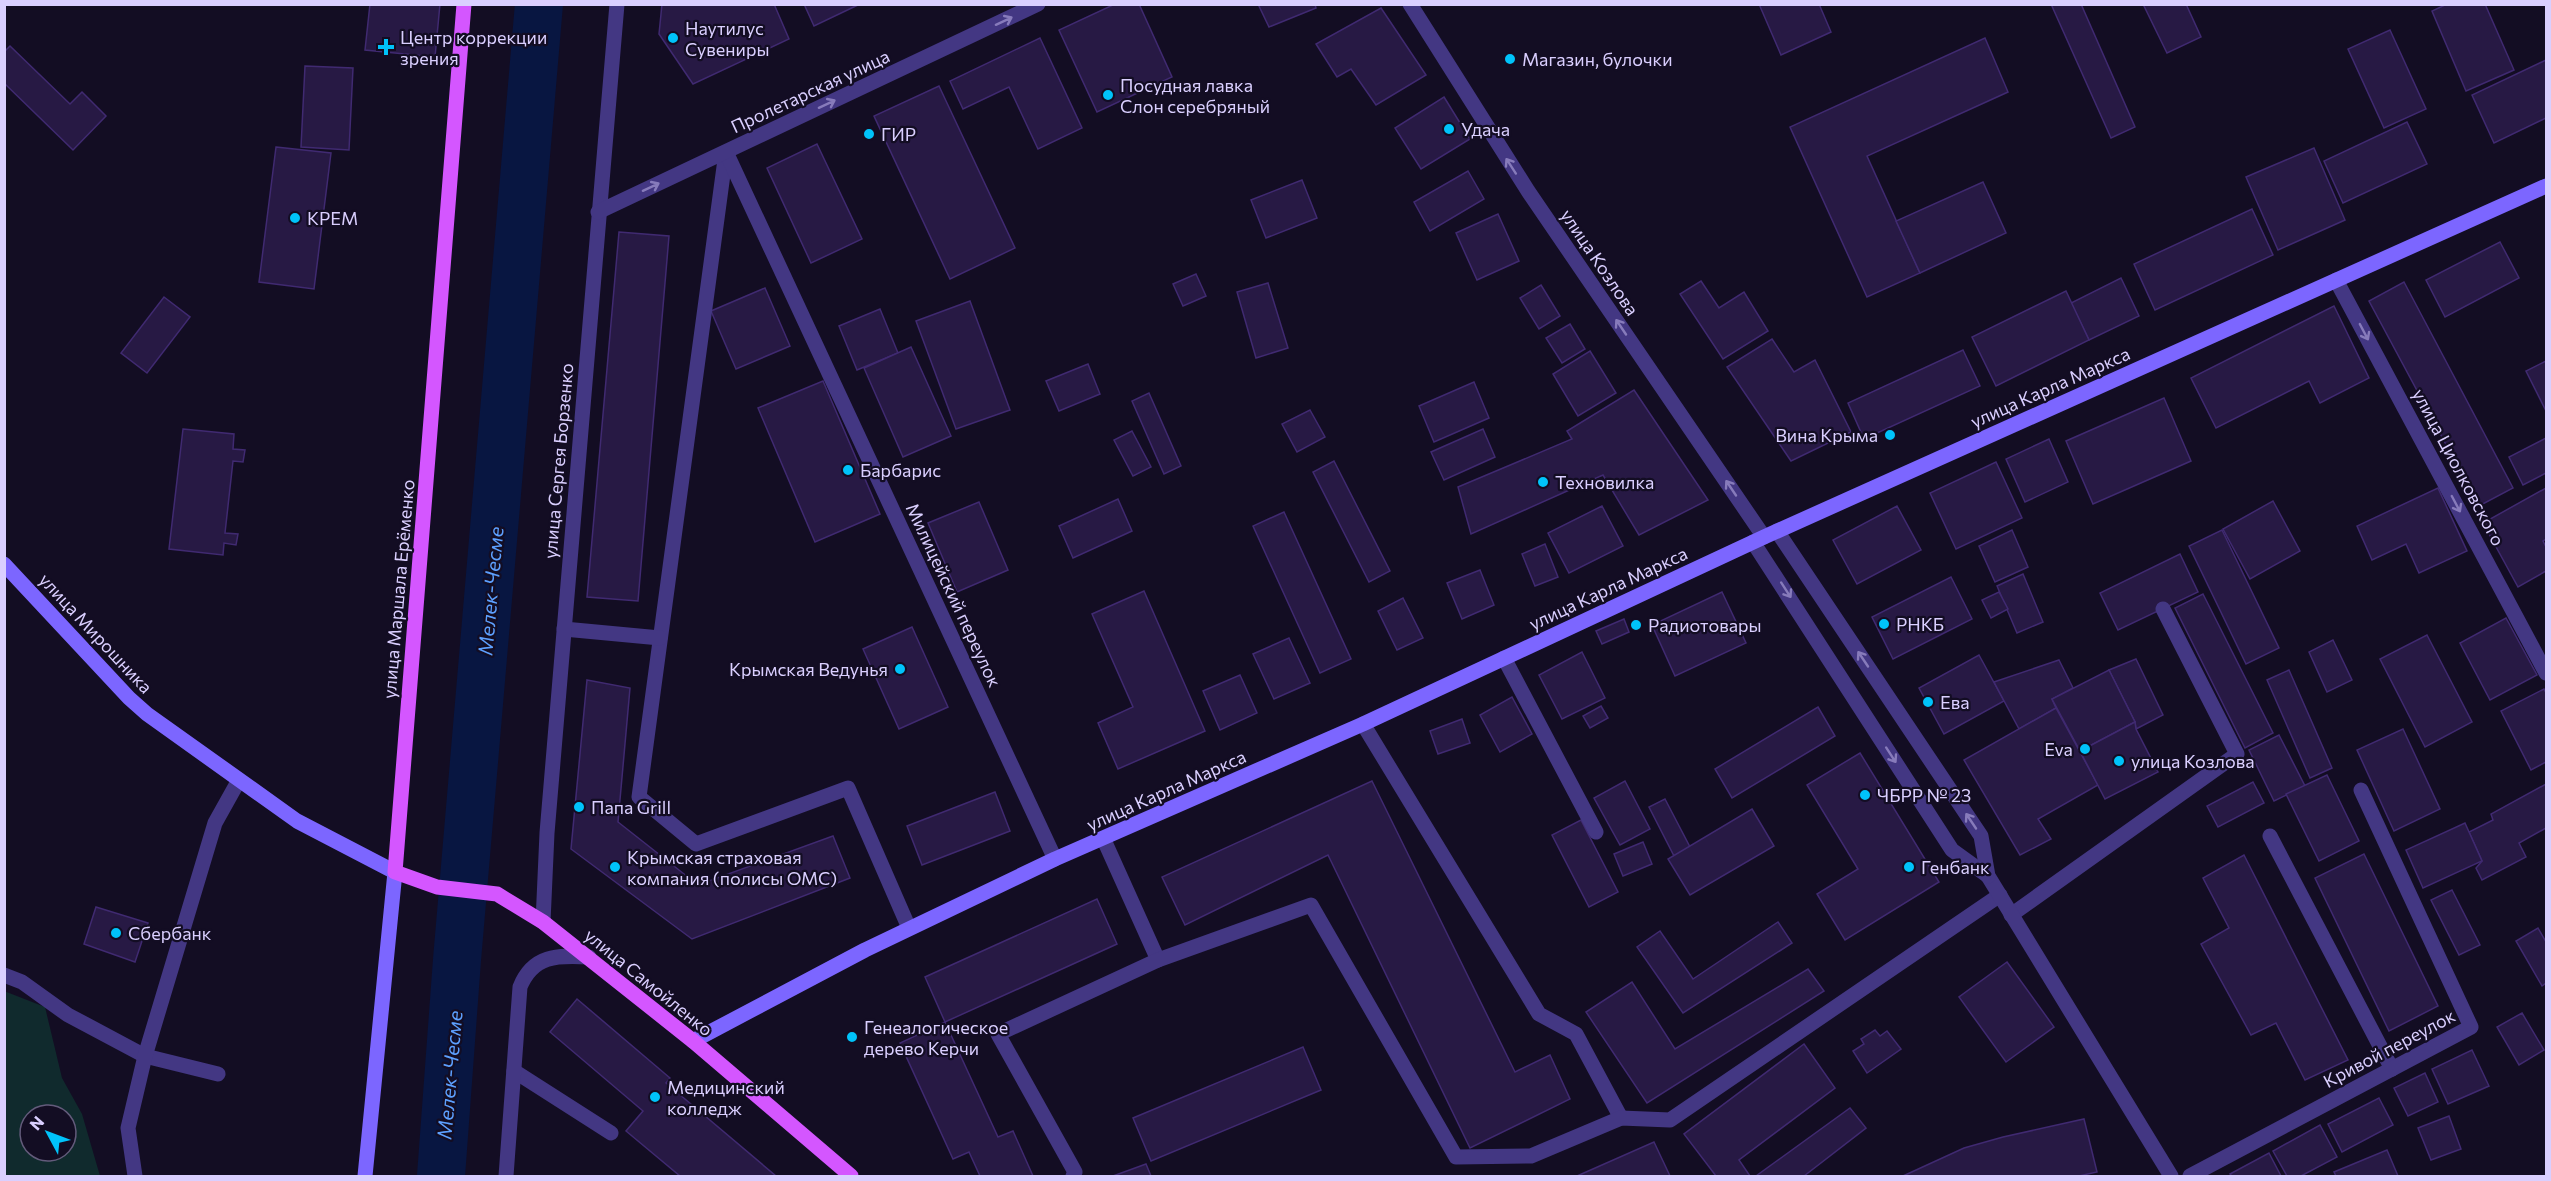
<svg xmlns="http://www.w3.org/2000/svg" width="2551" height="1181" font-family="Commissioner,sans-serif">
<rect width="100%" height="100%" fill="#130d23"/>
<path fill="#102a2d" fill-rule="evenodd" d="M4,991L45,1007L62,1078L82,1114L100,1176H5ZM30,1115H66V1151H30Z"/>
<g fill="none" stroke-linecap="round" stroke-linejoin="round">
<path stroke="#081641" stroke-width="48" d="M441,1176L457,960L539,4"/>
</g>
<g fill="#271944" stroke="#402a71" stroke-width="1.5">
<path d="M370,4H440L435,57L365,50Z"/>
<path d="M662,4H774L789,39L693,84L659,34Z"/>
<path d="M804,4H860L814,26Z"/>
<path d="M1115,4H1139L1172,77L1097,112L1059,30Z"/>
<path d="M1258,4H1315L1316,8L1269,27Z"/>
<path d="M1759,4H1819L1831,32L1781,55Z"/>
<path d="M2051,4H2081L2135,127L2111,138Z"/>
<path d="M2143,4H2186L2201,37L2167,53Z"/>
<path d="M2447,4H2485L2514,70L2466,91L2432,11Z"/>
<path d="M1381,8L1426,75L1376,105L1351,69L1337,77L1316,44Z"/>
<path d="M2390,30L2426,109L2384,128L2348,49Z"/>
<path d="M1040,38L1082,128L1038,149L1009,87L963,109L950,81Z"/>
<path d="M1985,38L2008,92L1867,156L1920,273L1867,297L1790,127Z"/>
<path d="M10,46L70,104L82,92L106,116L73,150L4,83V52Z"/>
<path d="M2546,60V118L2494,143L2472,95Z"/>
<path d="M305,66L353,68L349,150L301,147Z"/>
<path d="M939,86L1015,248L950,279L874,116Z"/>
<path d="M1444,97L1470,139L1421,169L1395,128Z"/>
<path d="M2407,122L2427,164L2343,203L2324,161Z"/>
<path d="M817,144L862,239L811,263L767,168Z"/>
<path d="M276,147L331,153L314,289L259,282Z"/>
<path d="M2314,148L2345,220L2278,250L2246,177Z"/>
<path d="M1468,171L1484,199L1430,231L1414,202Z"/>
<path d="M1302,180L1317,218L1266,238L1251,200Z"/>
<path d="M1983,182L2006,233L1920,273L1896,221Z"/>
<path d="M2252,209L2273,255L2155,310L2134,264Z"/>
<path d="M1498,214L1519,261L1477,280L1456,233Z"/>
<path d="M619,232L669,236L638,601L587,597Z"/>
<path d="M2500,242L2519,278L2445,317L2426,280Z"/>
<path d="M1196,274L1206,296L1183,306L1173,284Z"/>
<path d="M2121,278L2139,316L2089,340L2071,303Z"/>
<path d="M1701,281L1719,308L1744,292L1768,331L1723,359L1680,294Z"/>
<path d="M2404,282L2513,488L2479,506L2369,301Z"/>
<path d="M1268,283L1288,348L1256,358L1237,292Z"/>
<path d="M1541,285L1560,316L1539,329L1520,298Z"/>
<path d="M765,288L790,346L736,369L711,311Z"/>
<path d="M2066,291L2089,340L1996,386L1972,337Z"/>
<path d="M164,297L190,317L147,373L121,353Z"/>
<path d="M970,301L1010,410L956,429L916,321Z"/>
<path d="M2334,306L2369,378L2320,403L2309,381L2216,428L2191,378Z"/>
<path d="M880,309L898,353L857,370L839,326Z"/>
<path d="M1570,324L1585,349L1562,363L1546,338Z"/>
<path d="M1772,339L1794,372L1815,360L1851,432L1791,461L1727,367Z"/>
<path d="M911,347L951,436L903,457L864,368Z"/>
<path d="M1963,350L1980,386L1864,439L1848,403Z"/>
<path d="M1590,351L1616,393L1578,416L1553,374Z"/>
<path d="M2546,361V411L2526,371Z"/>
<path d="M1088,364L1100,394L1059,411L1046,381Z"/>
<path d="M823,381L880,514L815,542L758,408Z"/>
<path d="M1474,382L1489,418L1434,442L1419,406Z"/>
<path d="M1634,390L1708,500L1639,535L1603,475L1471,534L1458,487L1572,439L1567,431Z"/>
<path d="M1149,393L1181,466L1164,474L1132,401Z"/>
<path d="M2164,398L2191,461L2093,504L2066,441Z"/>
<path d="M1310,410L1325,437L1297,452L1282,424Z"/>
<path d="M183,429L234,434L233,449L245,450L243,462L233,461L225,533L238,534L236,545L224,543L223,555L169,549Z"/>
<path d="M1483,429L1495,457L1444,480L1431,452Z"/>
<path d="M1132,431L1151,467L1133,476L1114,440Z"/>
<path d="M2546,438V473L2523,485L2509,457Z"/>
<path d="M2049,439L2068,482L2025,502L2006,459Z"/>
<path d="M1334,461L1390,571L1369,582L1313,472Z"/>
<path d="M1996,462L2022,518L1956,549L1930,493Z"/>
<path d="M2438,488L2467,551L2419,573L2406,544L2372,560L2357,526Z"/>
<path d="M2546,488V539L2543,541L2546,547V571L2518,587L2483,523Z"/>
<path d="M1118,499L1132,531L1073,558L1059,526Z"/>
<path d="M2273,501L2300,551L2250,579L2223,529Z"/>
<path d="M979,502L1008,570L957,592L928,523Z"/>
<path d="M1602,506L1623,546L1569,573L1548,533Z"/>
<path d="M1897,506L1921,550L1857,584L1833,540Z"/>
<path d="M1284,512L1351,659L1320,673L1253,526Z"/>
<path d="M2012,530L2028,567L1995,582L1979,546Z"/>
<path d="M2222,530L2279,648L2246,664L2189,546Z"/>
<path d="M1545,544L1558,577L1535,586L1522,554Z"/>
<path d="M2180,554L2198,592L2118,630L2100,593Z"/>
<path d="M1480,570L1494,605L1462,619L1447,583Z"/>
<path d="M2023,574L2043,622L2017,633L1997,586Z"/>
<path d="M1951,577L1972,619L1893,659L1872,617Z"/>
<path d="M1144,591L1205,731L1118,769L1098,723L1133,707L1092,614Z"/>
<path d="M1722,592L1746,643L1675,676L1652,625Z"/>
<path d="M1999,592L2008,609L1991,618L1982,600Z"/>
<path d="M2203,594L2273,733L2245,748L2175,608Z"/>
<path d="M1403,598L1423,638L1397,650L1378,611Z"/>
<path d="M2506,618L2537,675L2490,700L2460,643Z"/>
<path d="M1624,619L1629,632L1602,644L1596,631Z"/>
<path d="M912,627L948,707L899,729L863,649Z"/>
<path d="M2427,635L2472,722L2425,747L2380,659Z"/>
<path d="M1289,638L1310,683L1274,699L1253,654Z"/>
<path d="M2333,640L2352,680L2327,692L2309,652Z"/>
<path d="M1582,652L1605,698L1562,719L1539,675Z"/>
<path d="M1979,655L2004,701L1944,734L1919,688Z"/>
<path d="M2136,659L2163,715L2136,729L2135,722L2109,670Z"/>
<path d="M2059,660L2073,688L2052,699L2056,708L2019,729L1994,682Z"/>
<path d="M2109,670L2135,722L2080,751L2052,699Z"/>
<path d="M2289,670L2332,768L2310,778L2267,680Z"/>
<path d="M1240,675L1257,713L1220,730L1203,691Z"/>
<path d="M587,680L630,688L618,822L698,885L833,836L850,878L692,939L571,849Z"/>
<path d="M2544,689L2546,693V762L2531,770L2501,711Z"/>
<path d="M1512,697L1532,734L1500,752L1480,715Z"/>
<path d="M1601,706L1608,718L1590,728L1583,716Z"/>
<path d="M1818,707L1835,736L1732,798L1715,769Z"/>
<path d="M2056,708L2098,785L2038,819L2051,839L2020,855L1964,760Z"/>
<path d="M1462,719L1470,743L1438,754L1430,731Z"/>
<path d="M2135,722L2136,729L2158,772L2105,799L2080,751Z"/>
<path d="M2403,729L2440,809L2394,831L2357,750Z"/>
<path d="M2279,735L2305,786L2274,801L2249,750Z"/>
<path d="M1860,753L1939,882L1845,940L1817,894L1858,869L1807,785Z"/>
<path d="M2327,775L2359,841L2319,861L2286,794Z"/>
<path d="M1372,781L1515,1072L1550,1055L1570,1099L1470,1148L1328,855L1185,925L1162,877Z"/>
<path d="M1625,781L1650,829L1620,845L1594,798Z"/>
<path d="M2253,782L2264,803L2218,827L2207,806Z"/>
<path d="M2546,784V828L2519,843L2526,857L2482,880L2476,868L2482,861L2469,832L2493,820L2491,814Z"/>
<path d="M995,792L1010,831L922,865L907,826Z"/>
<path d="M1665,799L1690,847L1674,856L1649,807Z"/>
<path d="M1752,809L1774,846L1690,895L1668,859Z"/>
<path d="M1581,820L1618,892L1589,907L1552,835Z"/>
<path d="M2465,823L2482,861L2423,888L2406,850Z"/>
<path d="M1643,842L1652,864L1623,876L1614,854Z"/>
<path d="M2364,854L2438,1006L2389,1031L2315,878Z"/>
<path d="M2244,855L2348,1060L2305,1080L2276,1023L2251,1035L2201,944L2229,928L2203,878Z"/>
<path d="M2452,890L2480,945L2459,955L2431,900Z"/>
<path d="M1097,899L1117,944L945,1022L925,977Z"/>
<path d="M96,907L148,923L135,962L84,944Z"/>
<path d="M1778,922L1792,943L1683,1013L1637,947L1660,931L1693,979Z"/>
<path d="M2538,928L2546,942V983L2542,986L2516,941Z"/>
<path d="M2007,962L2054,1027L2006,1062L1959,997Z"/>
<path d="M1808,969L1824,991L1647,1103L1586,1012L1632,982L1675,1049Z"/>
<path d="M577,999L670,1078L666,1083L776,1176H680L626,1131L643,1111L550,1032Z"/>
<path d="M2522,1013L2544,1050L2519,1065L2497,1027Z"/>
<path d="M945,1022L998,1137L1013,1131L1033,1176H980L969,1152L953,1159L900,1043Z"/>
<path d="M1875,1030L1880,1036L1887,1031L1901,1049L1867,1073L1853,1051L1864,1044L1861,1039Z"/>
<path d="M1804,1044L1835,1088L1739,1160L1750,1176H1716L1684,1134Z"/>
<path d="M1303,1047L1321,1090L1151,1161L1133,1118Z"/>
<path d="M2472,1050L2489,1086L2448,1104L2432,1069Z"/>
<path d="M2425,1073L2438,1102L2408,1116L2394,1088Z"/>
<path d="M2379,1098L2393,1125L2342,1152L2328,1124Z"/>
<path d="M1850,1108L1866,1128L1804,1176H1756Z"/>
<path d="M2449,1116L2461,1149L2431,1160L2418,1128Z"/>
<path d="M2084,1119L2097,1172L2079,1176H1903L1964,1148L2003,1137Z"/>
<path d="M2320,1125L2337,1157L2301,1176H2287L2273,1151Z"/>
<path d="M1654,1142L1670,1176H1577Z"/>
<path d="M2387,1150L2398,1176H2336L2334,1172Z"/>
<path d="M2269,1153L2281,1176H2232L2230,1174Z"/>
<path d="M1146,1164L1151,1176H1113Z"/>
</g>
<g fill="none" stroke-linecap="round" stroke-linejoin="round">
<g stroke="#433783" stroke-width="15">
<path d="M726,152L639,797L696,844L848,788L909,928"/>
<path d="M564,629L660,638"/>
<path d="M1504,658L1596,832"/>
<path d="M1363,724L1539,1014L1576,1034L1621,1118"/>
<path d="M2270,836L2392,1069"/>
<path d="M1104,840L1158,960"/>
<path d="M2011,915L2237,754L2163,609"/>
<path d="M543,922L547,833L617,4"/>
<path d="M4,975L22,982L68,1015L145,1056L218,1074"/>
<path d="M514,1071L611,1133"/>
<path d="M135,1176L128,1128L145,1056L215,823L239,780"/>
<path d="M506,1176L520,987C533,955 557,955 589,957"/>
<path d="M1073,1176L1075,1172L998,1034L1158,960L1311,905L1456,1157L1531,1156L1621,1118L1670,1120L2000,895"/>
</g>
<g stroke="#433783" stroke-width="15">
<path d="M1410,4L1528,191L1764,537"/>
<path d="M726,152L1055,859"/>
<path d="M598,212L1038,4"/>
<path d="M2336,280L2546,673"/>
<path d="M1777,531L1981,836L1988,876L2171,1176"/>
<path d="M1753,542L1952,850L1988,876"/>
<path d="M2190,1176L2471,1027L2361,790"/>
</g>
<g stroke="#7c66ff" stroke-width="15">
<path d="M4,564L129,698L147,714L297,821L395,872L365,1176"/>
<path d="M693,1041L865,950L1055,859L1363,724L1764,537L2546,186"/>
</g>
<path stroke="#d456ff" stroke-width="15" d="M464,4L395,872L437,887L497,894L543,922L693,1041L851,1176"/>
</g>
<defs><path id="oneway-shaft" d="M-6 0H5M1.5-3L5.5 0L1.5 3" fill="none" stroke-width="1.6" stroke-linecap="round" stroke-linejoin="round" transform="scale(1.5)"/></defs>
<g stroke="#877bbb">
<use href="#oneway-shaft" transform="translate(1004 21) rotate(-25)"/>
<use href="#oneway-shaft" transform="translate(827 104) rotate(-25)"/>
<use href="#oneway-shaft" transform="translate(1511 166) rotate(-123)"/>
<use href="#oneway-shaft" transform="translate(651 187) rotate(-25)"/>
<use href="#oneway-shaft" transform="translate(1621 327) rotate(-124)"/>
<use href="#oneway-shaft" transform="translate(2364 332) rotate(62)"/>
<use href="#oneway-shaft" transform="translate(1731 488) rotate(-124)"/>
<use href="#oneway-shaft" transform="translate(2456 504) rotate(62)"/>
<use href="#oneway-shaft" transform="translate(1786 590) rotate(57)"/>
<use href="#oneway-shaft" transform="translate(1863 659) rotate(-124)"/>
<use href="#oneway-shaft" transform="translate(1891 755) rotate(57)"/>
<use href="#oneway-shaft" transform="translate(1971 821) rotate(-124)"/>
</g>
<g fill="#00c3fa" stroke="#130d23" stroke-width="2">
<circle cx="673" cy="38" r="6"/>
<path d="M383 38h6v6h6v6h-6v6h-6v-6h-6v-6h6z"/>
<circle cx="1510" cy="59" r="6"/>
<circle cx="1108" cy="95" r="6"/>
<circle cx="1449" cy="129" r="6"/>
<circle cx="869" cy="134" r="6"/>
<circle cx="295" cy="218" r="6"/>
<circle cx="1890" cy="435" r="6"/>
<circle cx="848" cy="470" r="6"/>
<circle cx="1543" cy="482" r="6"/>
<circle cx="1884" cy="624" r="6"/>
<circle cx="1636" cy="625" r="6"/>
<circle cx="900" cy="669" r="6"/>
<circle cx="1928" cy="702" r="6"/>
<circle cx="2085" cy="749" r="6"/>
<circle cx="2119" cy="761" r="6"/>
<circle cx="1865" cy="795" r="6"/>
<circle cx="579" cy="807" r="6"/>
<circle cx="615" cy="867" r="6"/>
<circle cx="1909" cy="867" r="6"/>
<circle cx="116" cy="933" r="6"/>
<circle cx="852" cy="1037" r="6"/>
<circle cx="655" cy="1097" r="6"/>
</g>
<g text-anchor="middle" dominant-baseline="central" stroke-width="4.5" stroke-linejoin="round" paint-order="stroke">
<g font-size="18" fill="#dacfff" stroke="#130d23" text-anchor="start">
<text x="685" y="28">Наутилус<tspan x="685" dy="21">Сувениры</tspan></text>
<text x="400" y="37">Центр коррекции<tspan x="400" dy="21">зрения</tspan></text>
<text x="1522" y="59">Магазин, булочки</text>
<text x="1120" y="85">Посудная лавка<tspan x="1120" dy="21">Слон серебряный</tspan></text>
<text x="1461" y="129">Удача</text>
<text x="881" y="134">ГИР</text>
<text x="307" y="218">КРЕМ</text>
<text x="1878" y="435" text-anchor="end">Вина Крыма</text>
<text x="860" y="470">Барбарис</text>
<text x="1555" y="482">Техновилка</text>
<text x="1896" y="624">РНКБ</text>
<text x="1648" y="625">Радиотовары</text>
<text x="888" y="669" text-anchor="end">Крымская Ведунья</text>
<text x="1940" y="702">Ева</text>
<text x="2073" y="749" text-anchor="end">Eva</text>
<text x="2131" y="761">улица Козлова</text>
<text x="1877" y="795">ЧБРР № 23</text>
<text x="591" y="807">Папа Grill</text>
<text x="627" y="857">Крымская страховая<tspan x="627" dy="21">компания (полисы ОМС)</tspan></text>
<text x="1921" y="867">Генбанк</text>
<text x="128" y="933">Сбербанк</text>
<text x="864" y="1027">Генеалогическое<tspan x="864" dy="21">дерево Керчи</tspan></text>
<text x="667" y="1087">Медицинский<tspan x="667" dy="21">колледж</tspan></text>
</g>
<g font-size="18" fill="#dacfff" stroke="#130d23">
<text transform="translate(810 91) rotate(-25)">Пролетарская улица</text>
<text transform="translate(1600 262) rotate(56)">улица Козлова</text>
<text transform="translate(2050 387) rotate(-24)">улица Карла Маркса</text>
<text transform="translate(558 461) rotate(-85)">улица Сергея Борзенко</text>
<text transform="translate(2459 467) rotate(62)">улица Циолковского</text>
<text transform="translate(1608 588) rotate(-25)">улица Карла Маркса</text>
<text transform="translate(398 589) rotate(-85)">улица Маршала Ерёменко</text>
<text transform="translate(954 595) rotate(65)">Милицейский переулок</text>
<text transform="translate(96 633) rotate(47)">улица Мирошника</text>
<text transform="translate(1166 790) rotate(-24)">улица Карла Маркса</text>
<text transform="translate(649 982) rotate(39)">улица Самойленко</text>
<text transform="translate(2389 1048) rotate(-28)">Кривой переулок</text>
</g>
<g font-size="20" font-style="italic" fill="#5da0ff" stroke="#130d23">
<text transform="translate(490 591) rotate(-85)">Мелек-Чесме</text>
<text transform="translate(449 1075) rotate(-85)">Мелек-Чесме</text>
</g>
</g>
<rect width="2551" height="1181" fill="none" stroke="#dacfff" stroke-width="12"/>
<g transform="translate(48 1133) rotate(311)"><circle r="28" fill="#130d23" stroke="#635b7b" stroke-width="1.5"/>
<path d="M0-4.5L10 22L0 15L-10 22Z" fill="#00c3fa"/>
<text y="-9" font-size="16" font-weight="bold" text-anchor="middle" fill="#dacfff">N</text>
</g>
</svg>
